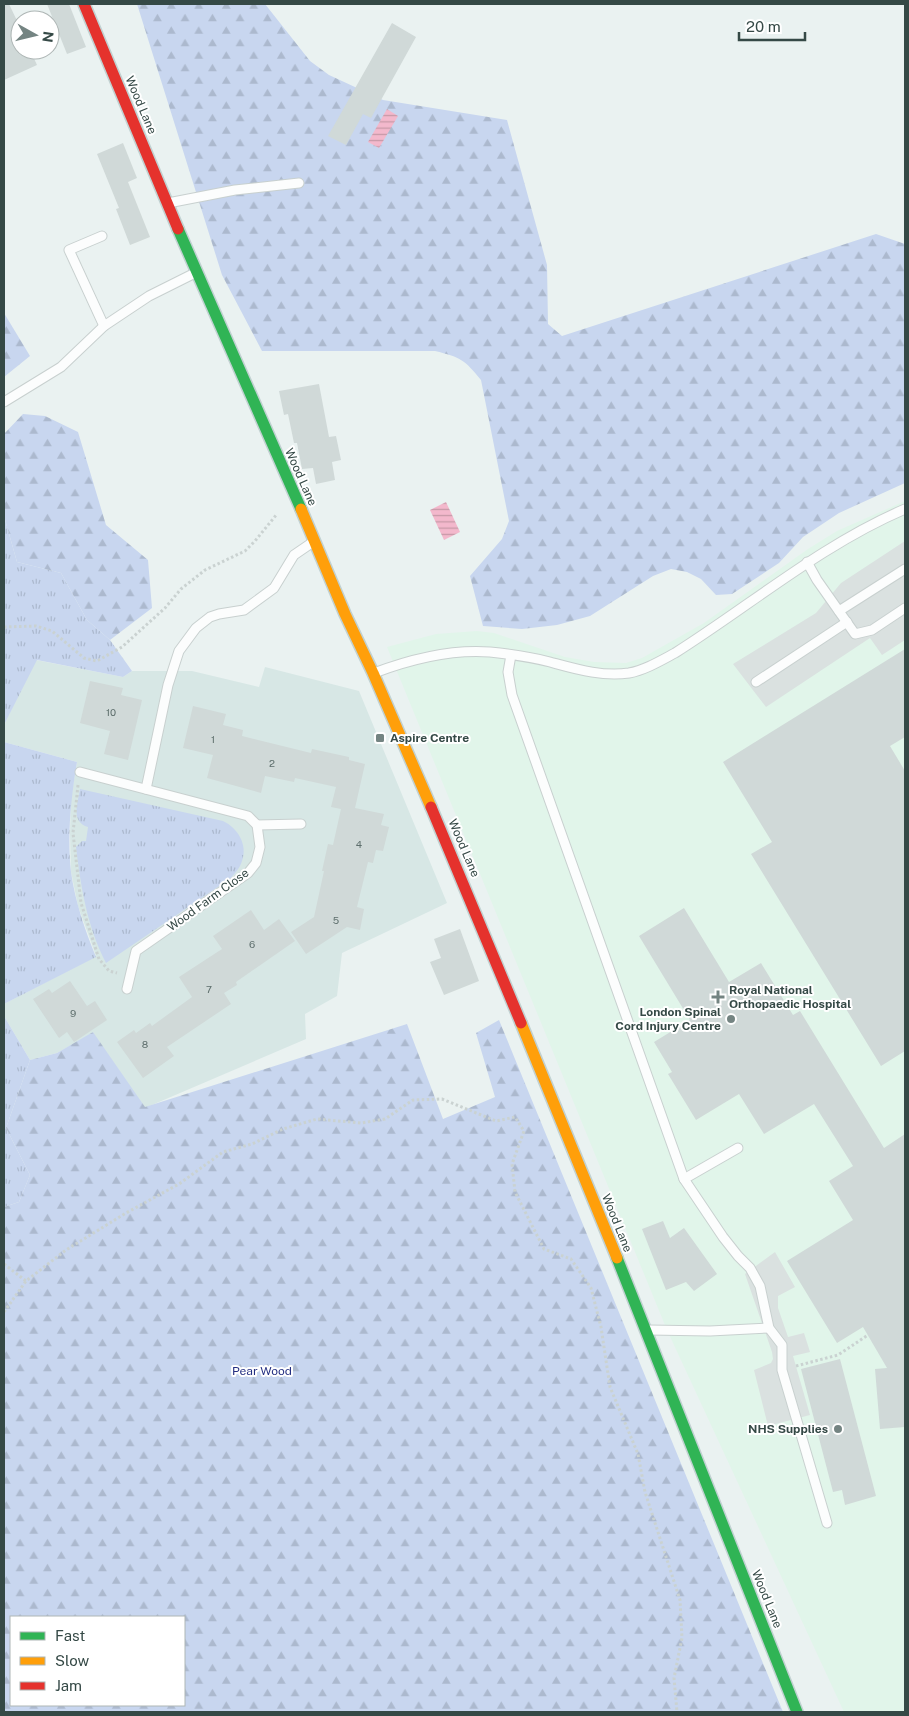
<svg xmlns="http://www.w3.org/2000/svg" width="909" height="1716" font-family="'Public Sans',sans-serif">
<defs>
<pattern id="grass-tufts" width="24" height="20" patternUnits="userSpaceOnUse" patternTransform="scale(1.25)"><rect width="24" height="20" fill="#c8d6ef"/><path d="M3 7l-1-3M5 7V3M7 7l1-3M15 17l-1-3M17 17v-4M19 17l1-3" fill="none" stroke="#acb9ce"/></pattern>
<pattern id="forest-firs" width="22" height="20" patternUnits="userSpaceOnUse" patternTransform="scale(1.25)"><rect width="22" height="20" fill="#c8d6ef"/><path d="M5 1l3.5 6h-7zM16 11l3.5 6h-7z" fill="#acb9ce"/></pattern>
<pattern id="water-rules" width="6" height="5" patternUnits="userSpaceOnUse" patternTransform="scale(1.25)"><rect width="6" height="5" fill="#f3b8cc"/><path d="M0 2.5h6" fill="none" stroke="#c698a7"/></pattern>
</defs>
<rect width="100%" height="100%" fill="#eaf2f1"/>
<path fill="#d7e7e5" d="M36,660L123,677L132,671H192L259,687L265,667L359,691L447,903L342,953L337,996L305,1014L306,1039L145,1108L93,1033L57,1053L30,1060L4,1016V1004L96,956L78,906L71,872L70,834L71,798L77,762L4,742V725Z"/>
<path fill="#e1f5ea" d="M905,501V1712H844L667,1330L387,647L436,634L477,631L494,633L565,657L594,662L626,663L642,658L704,623L808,549L837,531Z"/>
<g fill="url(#grass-tufts)">
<path d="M4,516L17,562L61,573L87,620L110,640L132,671L123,677L37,660L4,725Z"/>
<path d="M4,742L77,762C71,798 67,835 71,872C75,901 85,930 96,957L4,1004Z"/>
<path d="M80,789L223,821C238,828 248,845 242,861C240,868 235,873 231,878L106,963C87,926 81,888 76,847L82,841H86L88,827C70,822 78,802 80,789Z"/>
<path d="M4,1016L30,1060L6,1128L30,1175L19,1202L4,1207Z"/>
</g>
<g fill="url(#forest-firs)" fill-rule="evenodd">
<path d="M137,4H265L310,61L329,75L383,100L507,120L547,265L548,324L562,336L876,234L905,244V483L839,513L803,537L779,563L732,594L716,595L701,579L687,572L671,569L653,576L590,616L557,625L522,629L483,626L470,576L502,539L509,521L481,380C465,360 460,357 435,351H262L222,275Z"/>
<path d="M4,313L30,356L4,377Z"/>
<path d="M23,414L45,416L78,432L106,525L148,560L152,608L110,640L87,620L61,573L17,562L4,516V434Z"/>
<path d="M499,1020L783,1712H4V1207L19,1202L30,1175L6,1128L30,1060L57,1053L93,1032L145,1107L407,1024L443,1119L495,1097L476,1033ZM184,1617V1705H11V1617Z"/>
</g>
<g fill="#dae1e0">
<path d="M905,541V640L882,655L870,638L766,707L733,664L816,613L841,583Z"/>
<path d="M775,1252L795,1287L778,1296V1308L788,1337L804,1333L810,1352L793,1356L810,1415L768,1426L754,1370L771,1363L773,1359L772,1352L745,1274Z"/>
</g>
<g fill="url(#water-rules)">
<path d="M387,109L398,116L379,148L368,142Z"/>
<path d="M446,502L460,532L444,540L430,510Z"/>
</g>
<g fill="#d0d9d8">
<path d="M4,4H9L20,27V50H30L37,65L4,80Z"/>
<path d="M47,4H69L86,47L67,54Z"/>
<path d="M392,23L416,37L371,118L363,114L346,145L328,136Z"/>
<path d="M123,143L137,178L128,182L150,237L130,245L116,209L119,208L97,154Z"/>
<path d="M319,384L329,437L336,436L341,460L332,462L335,480L316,484L313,468L302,469L297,443H294L288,414L284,415L279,391Z"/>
<path d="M905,649V737L890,746L905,771V1051L881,1066L751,854L772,842L723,762Z"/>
<path d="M90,681L123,688L121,695L142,700L128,760L104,754L110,731L80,723Z"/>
<path d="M193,706L226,714L223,725L243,730L242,736L311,753L312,749L349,757V760L365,764L355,808L384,814L381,825L389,827L383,851L376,850L373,863L368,862L357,907L364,909L360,930L347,927L306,954L291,932L314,917L324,871H322L328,844L333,845L341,809L331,807L336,787L295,778L294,782L265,776L261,793L207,778L213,755L183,748Z"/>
<path d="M684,908L729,982L761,963L793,1015L800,1011L884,1148L905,1134V1427L880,1429L875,1369L887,1368L863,1327L837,1343L787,1261L853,1220L829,1181L853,1166L814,1104L764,1134L739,1094L696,1120L668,1074L672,1072L654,1042L690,1020L639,936Z"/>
<path d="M251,910L264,930L279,919L295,941L236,982L237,985L224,993L231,1004L167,1047L174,1056L143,1078L117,1042L134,1030L136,1033L150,1023L152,1026L192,997L179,977L222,949L213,936Z"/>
<path d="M460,929L479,981L444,995L430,962L441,958L434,939Z"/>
<path d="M70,981L87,1006L95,1001L107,1020L74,1042L67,1032L59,1038L33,999L49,989L52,993Z"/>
<path d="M663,1221L670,1238L684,1228L717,1274L694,1291L686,1282L666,1290L642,1229Z"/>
<path d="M840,1359L876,1496L845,1505L842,1490L833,1492L801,1369Z"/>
</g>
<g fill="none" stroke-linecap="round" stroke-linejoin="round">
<defs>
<g id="lane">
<path d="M168,203L235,190L299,183"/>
<path d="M102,236L69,250L104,326"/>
<path d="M4,402L61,367L104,326L149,296L193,274"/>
<path d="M807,562L817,580L855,634L872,630L905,608"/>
<path d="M839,611L905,569"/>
<path d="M511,655L508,672L512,695L684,1179L723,1237L738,1256L750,1268L760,1286L769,1328L782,1345V1370L827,1523"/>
<path d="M374,673C411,659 451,649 490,652C510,654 531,657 550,662C576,669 602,677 629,673C645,670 660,661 675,653C751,605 821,545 905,509"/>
<path d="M756,682L847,622"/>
<path d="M80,772L248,816L257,825L260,847L256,863L248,873L136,951L127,989"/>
<path d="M146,789L168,685L179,651L196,628L210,617L219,614L244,610L274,588L294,555L313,542"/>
<path d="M257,825L301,824"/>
<path d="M684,1179L738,1148"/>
<path d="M649,1330L710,1331L769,1328"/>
</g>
<g id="fast">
<path d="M178,229L301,509"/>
<path d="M617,1258L797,1712"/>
</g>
<g id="slow">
<path d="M301,509L345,614L373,673L431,807"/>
<path d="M521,1023L617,1258"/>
</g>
<g id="jam">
<path d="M84,4L178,229"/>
<path d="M431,807L521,1023"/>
</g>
</defs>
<use href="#lane" stroke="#c8d0cf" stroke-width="11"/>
<use href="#fast" stroke="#c1d1d1" stroke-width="14"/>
<use href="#slow" stroke="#c1d1d1" stroke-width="14"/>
<use href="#jam" stroke="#c1d1d1" stroke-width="14"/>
<g stroke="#cad2d1" stroke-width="3" stroke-dasharray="2.5 2.5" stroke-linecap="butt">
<path d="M4,627L36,626L52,631L84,658L97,661L122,647L165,608L181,589L205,570L245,551L255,541L277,514"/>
<path d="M78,785L73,833L81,903L99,959L109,971L117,973"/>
<path d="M4,1264L26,1281"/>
<path d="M4,1312L26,1281L66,1250L126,1213L179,1184L223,1152L252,1144L283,1129L317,1119L361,1123L385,1119L413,1100L442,1099L496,1121L515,1117L524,1131L512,1164L515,1192L544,1249L571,1259L591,1288L601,1327L610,1387L638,1454L645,1492L680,1600L682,1638L674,1678L677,1712"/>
<path d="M796,1366L838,1355L868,1335"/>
</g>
<use href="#lane" stroke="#fcfdfd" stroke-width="9"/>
<use href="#fast" stroke="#30b455" stroke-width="11"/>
<use href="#slow" stroke="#ff9f0a" stroke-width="11"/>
<use href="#jam" stroke="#e5322d" stroke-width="11"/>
</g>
<g fill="#748482" stroke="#fff" stroke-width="2">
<rect x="375" y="733" width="10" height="10" rx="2.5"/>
<path d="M715.5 989.5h5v5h5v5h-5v5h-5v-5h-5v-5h5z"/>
<circle cx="731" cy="1019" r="5"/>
<circle cx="838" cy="1429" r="5"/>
</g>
<g text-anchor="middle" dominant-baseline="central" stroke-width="4" stroke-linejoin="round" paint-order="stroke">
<g font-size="10" fill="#5d6e6c">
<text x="111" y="712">10</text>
<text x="213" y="739">1</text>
<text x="272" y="763">2</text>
<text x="359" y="844">4</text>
<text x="336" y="920">5</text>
<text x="252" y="944">6</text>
<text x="209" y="989">7</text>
<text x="73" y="1013">9</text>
<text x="145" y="1044">8</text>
</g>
<g font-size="12" fill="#354946" stroke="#fff">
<text transform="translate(141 105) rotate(67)">Wood Lane</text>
<text transform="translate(301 477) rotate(66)">Wood Lane</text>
<text transform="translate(464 848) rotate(67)">Wood Lane</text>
<text transform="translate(208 900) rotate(-36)">Wood Farm Close</text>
<text transform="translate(617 1223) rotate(68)">Wood Lane</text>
<text transform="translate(767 1599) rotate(68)">Wood Lane</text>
</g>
<g font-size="12" font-weight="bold" fill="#354946" stroke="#fff" text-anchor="start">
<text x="390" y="738">Aspire Centre</text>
<text x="729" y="990">Royal National<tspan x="729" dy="14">Orthopaedic Hospital</tspan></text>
<text x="721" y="1012" text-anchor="end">London Spinal<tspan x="721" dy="14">Cord Injury Centre</tspan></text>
<text x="828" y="1429" text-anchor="end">NHS Supplies</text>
</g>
<g font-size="12" fill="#232e81" stroke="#fff">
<text x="262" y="1371">Pear Wood</text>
</g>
</g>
<rect width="909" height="1716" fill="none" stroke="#354946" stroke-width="10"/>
<rect x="10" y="1616" width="175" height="90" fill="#ffffff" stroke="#aeb6b5"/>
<rect x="20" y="1632" width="25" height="8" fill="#30b455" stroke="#aeb6b5"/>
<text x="55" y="1641" font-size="15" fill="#354946">Fast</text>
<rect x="20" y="1657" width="25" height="8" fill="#ff9f0a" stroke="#aeb6b5"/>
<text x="55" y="1666" font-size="15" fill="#354946">Slow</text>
<rect x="20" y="1682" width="25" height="8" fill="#e5322d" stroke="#aeb6b5"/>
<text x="55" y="1691" font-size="15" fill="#354946">Jam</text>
<g transform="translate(35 35) rotate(98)"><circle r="24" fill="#ffffff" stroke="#aeb6b5"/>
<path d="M0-4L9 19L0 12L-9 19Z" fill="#748482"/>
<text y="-8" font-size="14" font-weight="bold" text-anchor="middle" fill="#354946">N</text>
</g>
<path d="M739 32v8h66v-8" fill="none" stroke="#354946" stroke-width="2.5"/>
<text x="746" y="32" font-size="15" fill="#354946" stroke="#ffffff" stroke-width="4" paint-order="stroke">20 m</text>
</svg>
